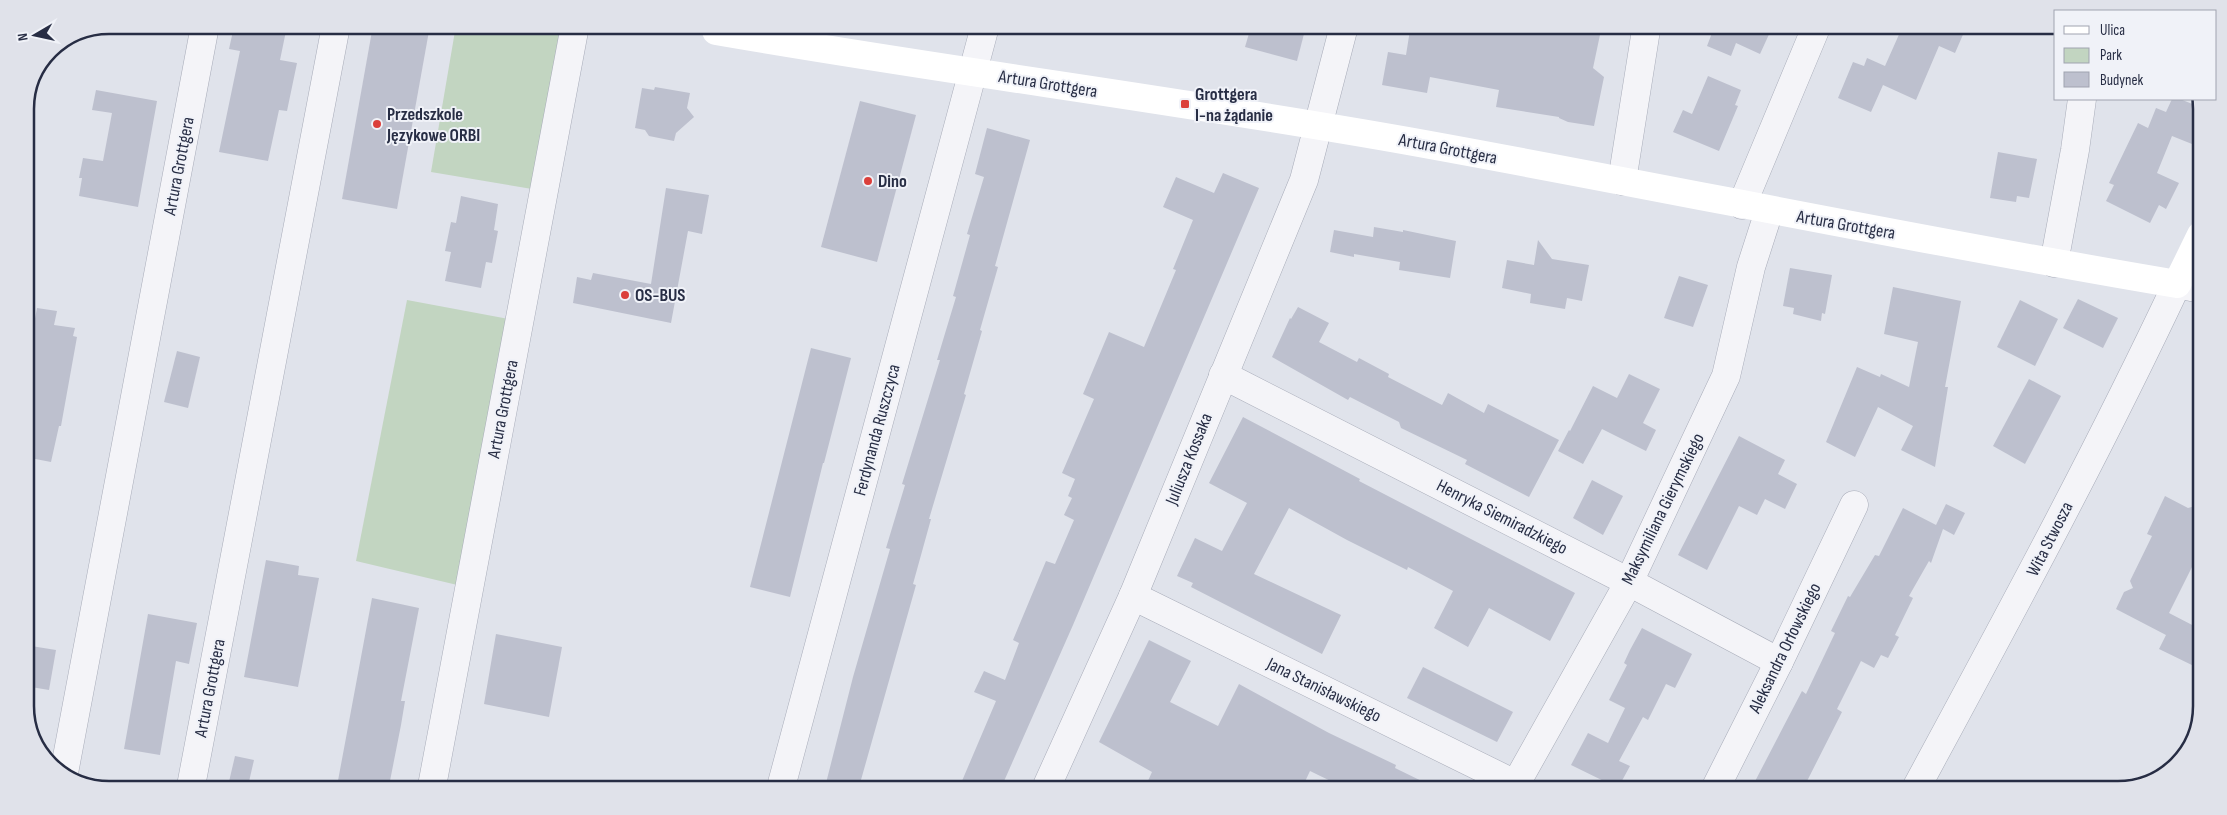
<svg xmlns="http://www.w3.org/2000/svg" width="2227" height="815" font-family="'Sofia Sans Condensed',sans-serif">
<rect width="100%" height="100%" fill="#e0e3eb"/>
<g fill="#c2d5c1">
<path d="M455,31H574L544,191L431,172Z"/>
<path d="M407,300L520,321L470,588L356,561Z"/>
</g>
<g fill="#bdc0ce">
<path d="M1250,30H1305L1297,61L1245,47Z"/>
<path d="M1410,30H1601L1593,68L1604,77L1594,126L1568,122L1559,118V117L1496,107L1499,90L1430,77L1427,93L1382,85L1388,52L1406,55Z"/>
<path d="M1705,30H1771L1760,54L1736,43L1731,56L1707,46L1712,33Z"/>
<path d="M1901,30H1965L1955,53L1939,46L1916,100L1883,85L1871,112L1838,98L1853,62L1864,66L1867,58L1885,66Z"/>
<path d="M233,31H286L280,60L297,63L287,111L279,110L268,161L219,152L240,51L229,49Z"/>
<path d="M372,31H429L397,209L342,199Z"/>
<path d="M1708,76L1741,90L1735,105L1738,106L1719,151L1673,132L1683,110L1692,114Z"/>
<path d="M655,87L690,93L687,108L694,117L676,133L674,141L649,136L645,130L635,128L642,88L654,90Z"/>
<path d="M96,90L157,101L138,207L79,196L82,178H79L83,158L103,161L112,113L92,110Z"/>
<path d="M2172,99H2180L2202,108V148L2172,136L2157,173L2179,183L2166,209L2159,205L2150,223L2106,201L2114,185L2109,183L2138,123L2148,128L2156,108L2166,112Z"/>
<path d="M860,101L916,115L877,262L821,247Z"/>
<path d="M987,128L1030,140L995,266L998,267L980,330L982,331L964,394L966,395L929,519H931L913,584L916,585L859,787H825L853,677L890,549L886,548L905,485L902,484L940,360H937L956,297L953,296L970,235L967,234L984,177L975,174Z"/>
<path d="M1998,152L2037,159L2029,198L2017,196L2016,202L1990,198Z"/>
<path d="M1223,173L1259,188L1073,625L1001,788H959L996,701L974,692L984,671L1005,680L1019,643L1013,640L1046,561L1055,564L1074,520L1064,515L1072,498L1068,496L1075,479L1062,473L1094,399L1083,394L1109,332L1144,347L1176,270L1173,269L1193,220L1163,207L1176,177L1214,193Z"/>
<path d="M666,188L709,195L702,234L688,231L671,323L573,303L577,277L591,280L593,273L651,284Z"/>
<path d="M461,196L498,204L494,230L498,231L492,263L486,262L481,288L445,281L451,252L445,251L451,222L456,223Z"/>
<path d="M1374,227L1403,232V230L1456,241L1450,278L1399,270L1400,262L1354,254V257L1330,252L1334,230L1373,237Z"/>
<path d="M1538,240L1552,259L1589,265L1582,301L1567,298L1565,309L1530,303L1531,294L1502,288L1507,260L1534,265Z"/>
<path d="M1790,268L1832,275L1825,314L1822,313L1821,321L1793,314L1794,308L1783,306Z"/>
<path d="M1679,276L1708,285L1693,327L1664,318Z"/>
<path d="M1893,287L1961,301L1945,387H1948L1935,467L1901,450L1913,426L1878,407L1855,457L1826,442L1857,367L1880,377L1881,374L1909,387L1918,342L1884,334Z"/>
<path d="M2078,299L2118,318L2103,348L2063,328Z"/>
<path d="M2020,300L2058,319L2035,366L1997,347Z"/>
<path d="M1298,307L1329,323L1319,342L1357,362L1359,358L1389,374L1388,377L1442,405L1448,393L1484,413L1488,404L1559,440L1529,497L1465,464L1467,460L1401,428L1399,422L1350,397L1348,400L1272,357L1290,318L1291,319Z"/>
<path d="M37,308L57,311L54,325L75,328L73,336L77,337L61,426H59L51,462L25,457V431L31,397L25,396V371Z"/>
<path d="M811,348L851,358L824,463H823L790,597L750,587Z"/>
<path d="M177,351L200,357L188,408L164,402Z"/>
<path d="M1629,374L1660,389L1643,423L1656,430L1646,451L1602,429L1583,464L1558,451L1569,430L1570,431L1593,386L1617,398Z"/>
<path d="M2029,379L2061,396L2025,464L1993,446Z"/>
<path d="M1243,417L1360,479L1359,481L1575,593L1550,641L1489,608L1468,647L1434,628L1453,591L1408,567L1407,570L1347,540L1289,508L1254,574L1341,615L1322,654L1191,587L1193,583L1177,576L1195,538L1222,551L1247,503L1209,483Z"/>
<path d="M1739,436L1785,460L1778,474L1797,484L1785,509L1765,499L1757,515L1739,506L1707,570L1678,555Z"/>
<path d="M1592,480L1623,496L1603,535L1573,518Z"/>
<path d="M2165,496L2188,508L2199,505V553L2169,613L2198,628V668L2159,649L2166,635L2116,609L2124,592L2133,588L2130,581L2152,536L2147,534Z"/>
<path d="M1946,504L1965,513L1954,535L1943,529L1931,563L1929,561L1909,596L1913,598L1895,635L1899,637L1888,658L1881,655L1874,668L1861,661L1837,709L1842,712L1803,789H1751L1802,691L1806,694L1835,633L1831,631L1848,596L1850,597L1875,555L1879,556L1903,508L1938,526L1936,525Z"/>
<path d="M266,560L299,566L298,575L319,578L298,687L244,677Z"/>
<path d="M372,598L419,608L401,701H405L401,725L389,786H337Z"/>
<path d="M148,614L197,623L189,664L176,661L160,755L124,749Z"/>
<path d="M1642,628L1692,654L1675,688L1666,684L1648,720L1643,717L1619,761L1630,766L1618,788L1571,765L1588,733L1608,743L1625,708L1609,700L1627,665L1624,663L1630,650Z"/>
<path d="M496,634L562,647L549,717L484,704Z"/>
<path d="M1149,640L1191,661L1170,702L1218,726L1239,684L1329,733L1396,765L1395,768L1438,789L1345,788L1310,771L1302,788H1158L1147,783L1152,772L1099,742Z"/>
<path d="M25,645L56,650L49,690L25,686Z"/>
<path d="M1423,667L1513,712L1497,742L1407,698Z"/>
<path d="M235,756L254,760L248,786H228Z"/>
</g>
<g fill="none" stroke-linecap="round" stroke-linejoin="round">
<defs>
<g id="street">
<path d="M1622,181L1646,30"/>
<path d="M1742,205L1815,30"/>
<path d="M2054,263L2075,150L2082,99"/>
<path d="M1223,375L1629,582L1779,662"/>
<path d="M1133,596L1515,784"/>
<path d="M64,773L204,31"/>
<path d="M191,786L335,31"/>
<path d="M432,786L574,31"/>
<path d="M781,787L984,30"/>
<path d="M1046,788L1133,596L1304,180L1343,30"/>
<path d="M1513,789L1629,582L1726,376L1751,267L1769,211"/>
<path d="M1715,789L1779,662L1854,505"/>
<path d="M1915,790C2005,623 2096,456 2177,284L2201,289"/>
</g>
</defs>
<use href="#street" stroke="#a8acb9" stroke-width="29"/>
<use href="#street" stroke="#f4f4f8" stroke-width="28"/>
<path stroke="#fff" stroke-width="28" d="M716,31C946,71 1178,100 1408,141C1664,187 1920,241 2177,284L2201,235"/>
</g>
<g fill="#db3f3b" stroke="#f0f2f8" stroke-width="2">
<rect x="1180" y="99" width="10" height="10" rx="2.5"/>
<circle cx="377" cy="124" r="5"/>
<circle cx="868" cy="181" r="5"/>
<circle cx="625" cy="295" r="5"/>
</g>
<g text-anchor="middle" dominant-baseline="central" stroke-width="4" stroke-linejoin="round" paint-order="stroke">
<g font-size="18" fill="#272d44" stroke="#f0f2f8">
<text transform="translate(1048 84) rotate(9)">Artura Grottgera</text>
<text transform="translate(1448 149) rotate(11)">Artura Grottgera</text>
<text transform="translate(179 166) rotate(-79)">Artura Grottgera</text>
<text transform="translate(1846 225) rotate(10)">Artura Grottgera</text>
<text transform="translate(503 409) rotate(-79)">Artura Grottgera</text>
<text transform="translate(877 430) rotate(-75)">Ferdynanda Ruszczyca</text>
<text transform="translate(1189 459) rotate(-68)">Juliusza Kossaka</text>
<text transform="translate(1663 509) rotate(-64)">Maksymiliana Gierymskiego</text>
<text transform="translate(1502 517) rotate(27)">Henryka Siemiradzkiego</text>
<text transform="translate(2050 539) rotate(-63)">Wita Stwosza</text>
<text transform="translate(1785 648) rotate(-64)">Aleksandra Orłowskiego</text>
<text transform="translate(210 688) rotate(-79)">Artura Grottgera</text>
<text transform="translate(1324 690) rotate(26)">Jana Stanisławskiego</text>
</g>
<g font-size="18" font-weight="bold" fill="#272d44" stroke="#f0f2f8" text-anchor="start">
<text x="1195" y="94">Grottgera<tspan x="1195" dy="21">I-na żądanie</tspan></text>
<text x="387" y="114">Przedszkole<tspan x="387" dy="21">Językowe ORBI</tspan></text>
<text x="878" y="181">Dino</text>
<text x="635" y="295">OS-BUS</text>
</g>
</g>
<path d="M0 0H2227V815H0ZM109 34H2118A75 75 0 0 1 2193 109V706A75 75 0 0 1 2118 781H109A75 75 0 0 1 34 706V109A75 75 0 0 1 109 34Z" fill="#e0e2ea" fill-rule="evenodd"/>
<path fill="none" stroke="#272d44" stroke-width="2.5" d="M109 34H2118A75 75 0 0 1 2193 109V706A75 75 0 0 1 2118 781H109A75 75 0 0 1 34 706V109A75 75 0 0 1 109 34Z"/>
<rect x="2054" y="10" width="162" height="90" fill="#f0f2f8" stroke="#a0a3b0"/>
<rect x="2064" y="26" width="25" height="8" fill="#ffffff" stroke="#a0a3b0"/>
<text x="2100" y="35" font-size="15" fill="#272d44">Ulica</text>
<rect x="2064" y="48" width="25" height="15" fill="#c2d5c1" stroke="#a0a3b0"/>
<text x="2100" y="60" font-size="15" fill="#272d44">Park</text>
<rect x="2064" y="72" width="25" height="15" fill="#bdc0ce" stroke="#a0a3b0"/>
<text x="2100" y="85" font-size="15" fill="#272d44">Budynek</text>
<g transform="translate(35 35) rotate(261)" stroke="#f0f2f8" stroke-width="4" paint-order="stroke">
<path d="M0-4L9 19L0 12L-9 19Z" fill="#272d44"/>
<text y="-8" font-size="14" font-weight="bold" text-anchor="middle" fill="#272d44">N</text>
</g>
</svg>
